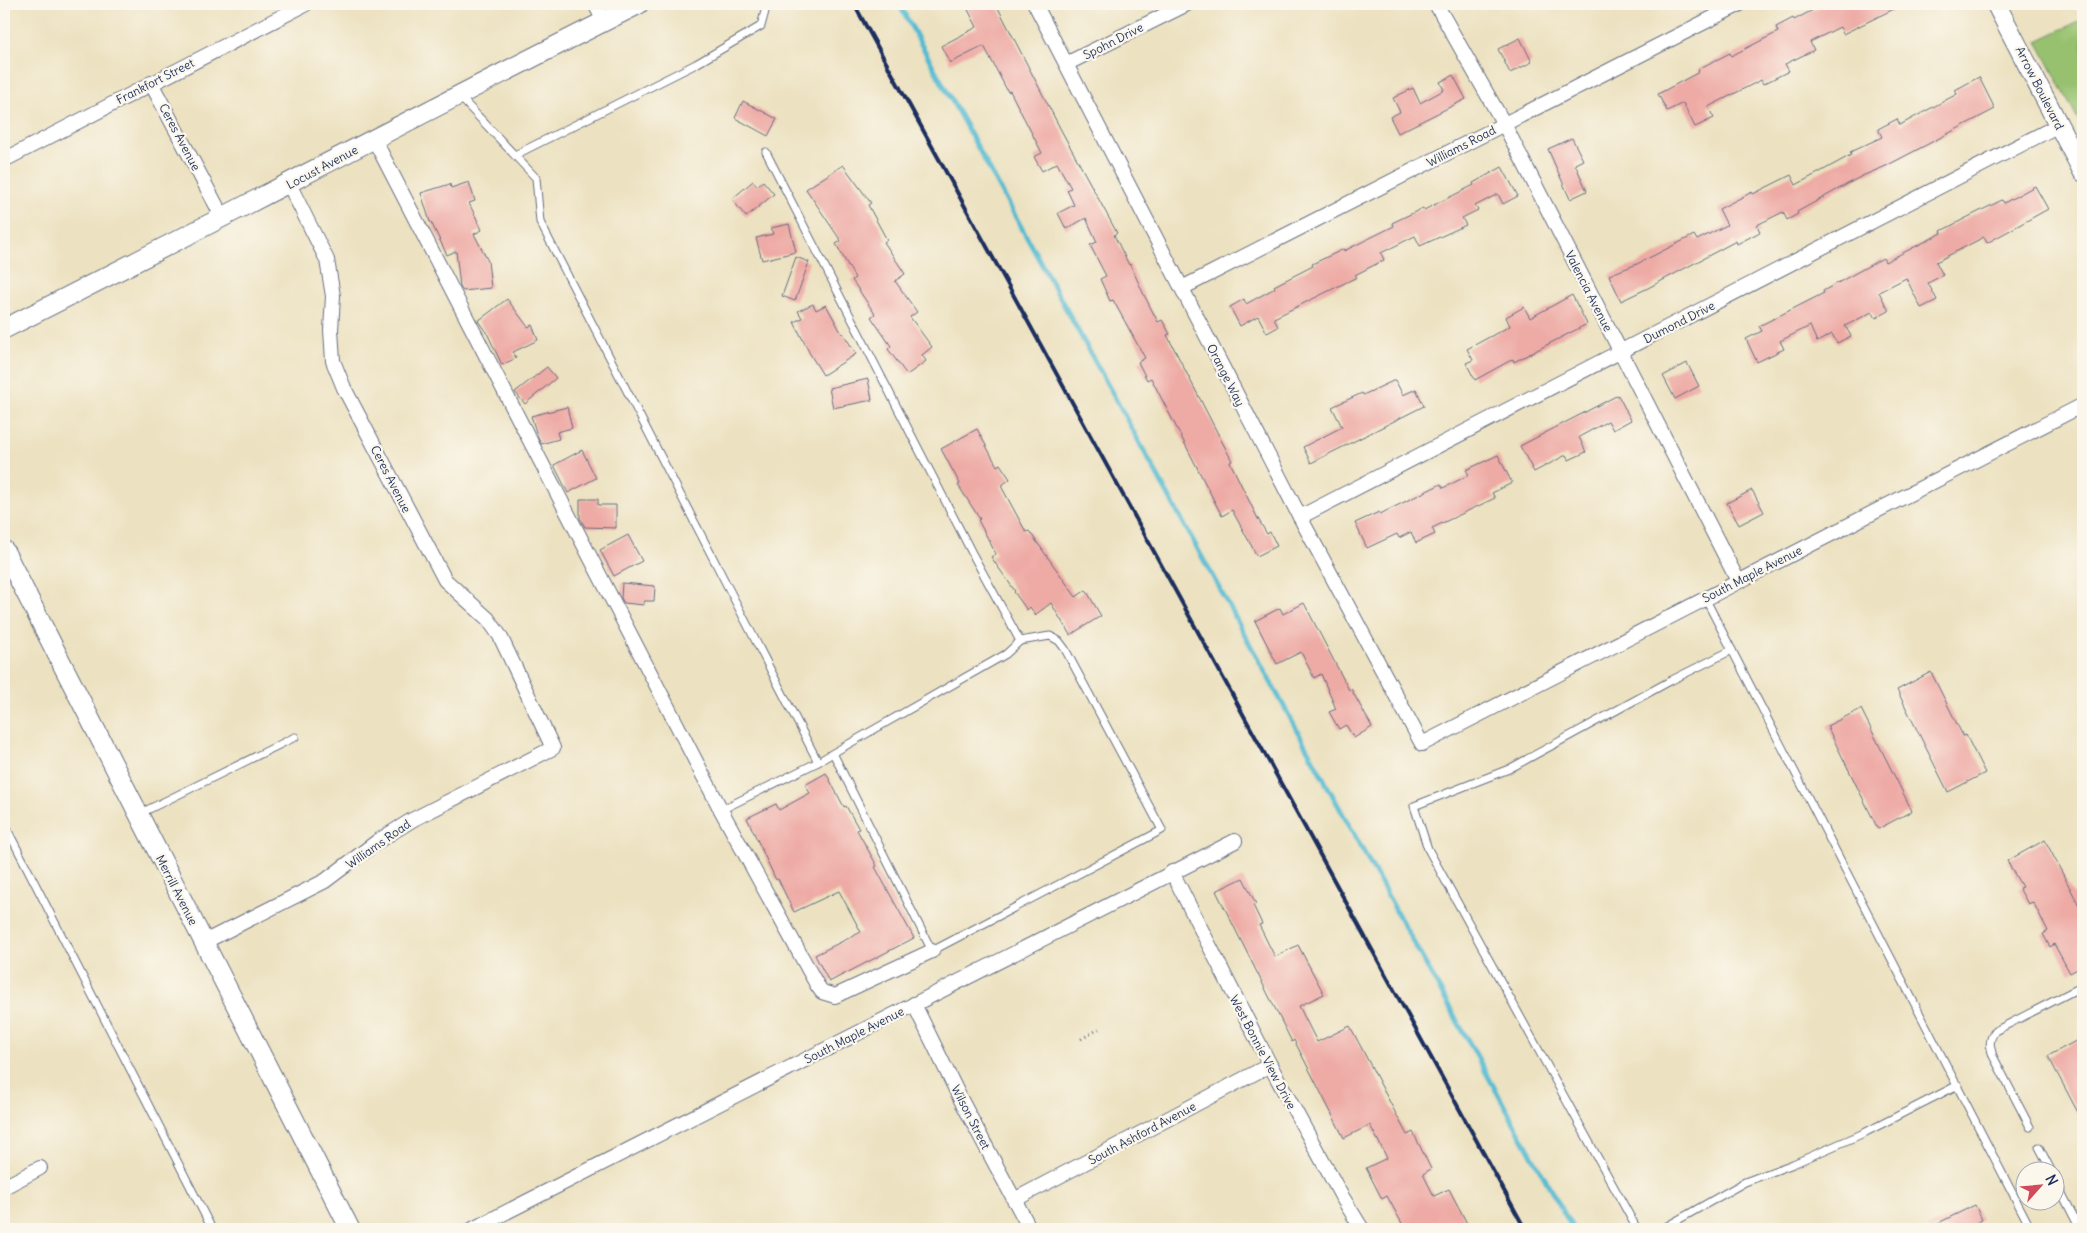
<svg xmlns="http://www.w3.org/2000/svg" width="2087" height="1233" font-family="Delius,sans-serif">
<rect width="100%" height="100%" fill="#fbf7ec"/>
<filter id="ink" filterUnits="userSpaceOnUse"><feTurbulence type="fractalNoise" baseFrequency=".02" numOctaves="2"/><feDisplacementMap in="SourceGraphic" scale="10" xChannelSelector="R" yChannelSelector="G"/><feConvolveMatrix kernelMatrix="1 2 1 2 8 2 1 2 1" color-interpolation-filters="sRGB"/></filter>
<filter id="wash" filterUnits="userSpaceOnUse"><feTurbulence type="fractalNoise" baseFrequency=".0096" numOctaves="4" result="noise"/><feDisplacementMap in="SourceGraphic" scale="20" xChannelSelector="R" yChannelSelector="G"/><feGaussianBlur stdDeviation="1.12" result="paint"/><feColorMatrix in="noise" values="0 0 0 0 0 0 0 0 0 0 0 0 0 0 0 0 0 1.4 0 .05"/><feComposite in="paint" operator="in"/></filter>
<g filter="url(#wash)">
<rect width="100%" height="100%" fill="#ece1c0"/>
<path fill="#97c16e" stroke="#597866" d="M2083,19V129L2037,41Z"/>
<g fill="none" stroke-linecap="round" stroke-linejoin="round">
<path stroke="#54bbd2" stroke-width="5" d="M899,4L1401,920L1573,1229"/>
</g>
<g id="blocks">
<g fill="#eeaaa5">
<path d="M965,4H996L1061,130L1110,220L1117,233L1114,235L1129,265L1130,264L1144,295L1158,322L1162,320L1170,334L1167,335L1232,461L1230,462L1257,517L1267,534L1270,532L1277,546L1257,556L1232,510L1222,516L1151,378L1147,380L1138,362L1145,358L1113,300L1110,301L1100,279L1106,276L1090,245L1097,242L1086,218L1066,229L1058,213L1074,205L1067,190L1071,188L1057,163L1042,171L1034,157L1042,153L1010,91L1008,92L984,46L950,63L941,46L977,27Z"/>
<path d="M1824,4H1904L1843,34L1840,27L1810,42L1814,50L1785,64L1789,71L1763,84L1761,80L1708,107L1714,118L1695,127L1683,103L1667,111L1658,94L1699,72L1698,69L1730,53L1731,56L1778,32L1776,27L1793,18L1794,20Z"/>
<path d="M1520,38L1532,62L1510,73L1498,49Z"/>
<path d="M1453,75L1466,99L1398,133L1390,117L1400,112L1393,98L1413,88L1420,103L1444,90L1440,82Z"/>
<path d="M1979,77L1995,109L1886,166L1862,176L1797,212L1798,214L1787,220L1783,212L1757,225L1760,232L1737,244L1736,241L1648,288L1621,301L1609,275L1637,264L1694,235L1697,240L1727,225L1719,209L1752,192L1753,194L1791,175L1796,185L1851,155L1850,152L1882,137L1878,129L1897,119L1900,125L1957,94L1955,90Z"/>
<path d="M743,101L777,119L768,136L735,118Z"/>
<path d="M1572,138L1583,160L1575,164L1587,191L1570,199L1548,149Z"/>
<path d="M843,165L871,203L868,205L887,240L884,242L905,274L895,281L917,312L910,317L932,347L922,355L926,361L907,375L888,349L891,346L871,317L875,314L852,280L855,278L836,244L841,241L806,189Z"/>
<path d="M1502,167L1518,196L1503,204L1498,194L1475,206L1478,210L1462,218L1466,225L1420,246L1415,236L1381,253L1384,260L1355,275L1357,277L1274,318L1278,327L1267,333L1258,316L1240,326L1230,307L1244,299L1246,304L1275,288L1274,286L1313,266L1312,264L1344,249V251L1394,226L1392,223L1423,208L1424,210L1474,185L1473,183Z"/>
<path d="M753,181L757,186L763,181L774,194L746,217L732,199Z"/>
<path d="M469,182L475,201L469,203L482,230L474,234L488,261L491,288L463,291L460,287L456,251L447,255L431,222H430L421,193L450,184L451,188Z"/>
<path d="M2035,186L2048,209L1987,243L1984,237L1936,262L1943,275L1928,283L1937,300L1921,308L1906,278L1879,292L1889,311L1876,318L1872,312L1845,326L1851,336L1837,343L1832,334L1817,342L1810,326L1780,341L1784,349L1757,362L1746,339L1762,331L1759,326L1824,293L1823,291L1883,258L1885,262L1942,233L1941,231L1964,219L2002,200L2004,203Z"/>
<path d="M789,224L796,252L762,260L756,238L773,234L771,228Z"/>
<path d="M796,257L809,262L795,301L782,296Z"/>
<path d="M1572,295L1587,324L1514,362L1513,359L1475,380L1466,363L1473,360L1467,349L1510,326L1506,317L1524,307L1530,318Z"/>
<path d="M507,299L528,327L532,325L538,340L513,352L516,358L502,365L488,335L478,321Z"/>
<path d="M813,304L816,310L826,305L842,334L843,333L856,354L823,375L810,354L794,322L802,318L798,311Z"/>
<path d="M1687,363L1699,386L1675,399L1663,376Z"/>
<path d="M547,367L556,378L525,404L515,392Z"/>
<path d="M868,379L872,400L833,408L829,388Z"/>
<path d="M1395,380L1403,395L1416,389L1424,406L1311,463L1303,447L1342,427L1332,407L1362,393L1363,395Z"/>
<path d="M1618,395L1631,420L1613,430L1608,421L1579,437L1586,452L1569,460L1566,455L1534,472L1520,446Z"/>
<path d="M567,407L572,428L557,432L559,439L541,444L536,432L531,416Z"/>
<path d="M977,429L997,466L1000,464L1010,479L1001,486L1026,532L1029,531L1076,597L1086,590L1101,616L1070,635L1051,603L1035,615L1030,607L1027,610L1014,592L1015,591L991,557L996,554L978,520L980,519L958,485L960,484L941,449Z"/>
<path d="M582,450L596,478L568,493L554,465Z"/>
<path d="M1498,455L1512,483L1492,493L1495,498L1432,528L1435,534L1416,543L1411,532L1399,538L1397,534L1367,548L1355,523L1379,512L1380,514L1441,484L1443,488L1469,475L1466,470Z"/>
<path d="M1752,490L1764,512L1739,525L1727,503Z"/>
<path d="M580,499H598V505H616V528L585,527L580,518Z"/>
<path d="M628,535L642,561L614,576L600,550Z"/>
<path d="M622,583L655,586L654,601H644V605L624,603L621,598Z"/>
<path d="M1304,603L1349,690L1351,689L1372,727L1354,738L1346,725L1339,729L1329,712L1336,709L1321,674L1314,678L1301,652L1277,664L1255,621L1280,608L1283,614Z"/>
<path d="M1931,672L1963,736L1966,735L1985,773L1948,792L1897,690Z"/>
<path d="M1861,709L1912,811L1878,829L1827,726Z"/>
<path d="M826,773L844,807L846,806L859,829L857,830L877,866L875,867L914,938L829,982L815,955L861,932L839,891L794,912L778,879L776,880L747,818L776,804L779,810L810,793L805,785Z"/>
<path d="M2045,840L2083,913V966L2070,973L2054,944L2050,947L2043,934L2048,931L2033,902L2028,904L2019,888L2022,887L2007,861Z"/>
<path d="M1243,878L1256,904L1253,905L1262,924L1259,925L1275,957L1298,945L1324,994L1299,1006L1317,1042L1350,1026L1407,1135L1413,1132L1431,1169L1423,1174L1434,1196L1449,1189L1470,1229H1405L1387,1196L1382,1199L1366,1168L1387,1158L1370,1125L1344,1138L1294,1040L1292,1042L1216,891Z"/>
<path d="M2083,1037V1122L2048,1056Z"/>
<path d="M1975,1205L1982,1220L1972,1225L1974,1229H1926Z"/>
</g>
</g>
</g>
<g filter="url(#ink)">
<use href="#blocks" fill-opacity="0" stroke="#646d80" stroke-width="1"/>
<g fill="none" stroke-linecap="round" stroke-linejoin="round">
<defs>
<g id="lane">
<path d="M460,97L536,178L540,222L818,762"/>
<path d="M766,152L973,555L1020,641"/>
<path d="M515,155L696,64L761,26L767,4"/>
<path d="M1705,598L2031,1229"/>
<path d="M721,810L818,762L833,753L1006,654L1020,641L1050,636L1059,641L1065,649L1162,830L932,951L833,753"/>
<path d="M139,814L295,737"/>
<path d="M4,823L212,1229"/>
<path d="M2030,1127L1993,1056C1990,1046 1988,1041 1995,1031L2083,986"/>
<path d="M2039,1147L2051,1170"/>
<path d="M2054,1178L2080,1229"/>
<path d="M1637,1229L1428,849L1414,806L1509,769L1672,680L1732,650"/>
<path d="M1662,1229L1745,1182L1793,1164L1864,1133L1958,1085"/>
</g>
<g id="street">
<path d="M595,4L604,21"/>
<path d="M1035,4L1300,517L1422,744L2083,405"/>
<path d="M1436,4L1504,124L1738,581"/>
<path d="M1066,64L1187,4"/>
<path d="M151,83L223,218"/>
<path d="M374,139L721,810L817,985L822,992L835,996L932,951"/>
<path d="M4,160L306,4"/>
<path d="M1182,288L1740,4"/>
<path d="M1300,517L2059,125"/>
<path d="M1172,872L1270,1065L1341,1195L1362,1229"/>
<path d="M204,942L325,881L378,841L412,820L553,748L500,636L488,619L445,580L344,388L333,361L331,330L333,296L327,260L289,184"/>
<path d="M914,1004L961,1100L1030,1229"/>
<path d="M4,1187L40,1168"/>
<path d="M1014,1200L1270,1065"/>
<path d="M473,1229L1235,841"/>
</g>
<g id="secondary">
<path d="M1996,4L2083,172"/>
<path d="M4,329C216,222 426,110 639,4"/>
<path d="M4,550L350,1229"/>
</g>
</defs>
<use href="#lane" stroke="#646d80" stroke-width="9"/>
<use href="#street" stroke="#646d80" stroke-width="16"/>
<use href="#secondary" stroke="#646d80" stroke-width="21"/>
<path stroke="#646d80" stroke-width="3" stroke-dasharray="1 4" stroke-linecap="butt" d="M1081,1039L1099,1029"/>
<use href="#lane" stroke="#fff" stroke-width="7"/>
<use href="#street" stroke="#fff" stroke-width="14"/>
<use href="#secondary" stroke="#fff" stroke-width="19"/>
<path stroke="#1b2f5e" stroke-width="4" d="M854,4L1525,1229"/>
</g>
</g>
<g text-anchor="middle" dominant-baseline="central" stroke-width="4.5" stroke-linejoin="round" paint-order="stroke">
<g font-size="12" fill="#1b2f5e" stroke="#fbf7ec">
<text transform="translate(1113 41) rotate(-27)">Spohn Drive</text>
<text transform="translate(155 81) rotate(-27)">Frankfort Street</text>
<text transform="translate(2040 88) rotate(63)">Arrow Boulevard</text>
<text transform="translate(180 137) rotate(62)">Ceres Avenue</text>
<text transform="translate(1461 146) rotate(-27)">Williams Road</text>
<text transform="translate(322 167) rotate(-28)">Locust Avenue</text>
<text transform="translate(1589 291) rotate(63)">Valencia Avenue</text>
<text transform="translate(1679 322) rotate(-27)">Dumond Drive</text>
<text transform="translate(1226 375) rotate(63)">Orange Way</text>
<text transform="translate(391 479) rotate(63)">Ceres Avenue</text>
<text transform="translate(1752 574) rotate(-27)">South Maple Avenue</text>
<text transform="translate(378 844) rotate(-35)">Williams Road</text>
<text transform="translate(177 890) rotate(63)">Merrill Avenue</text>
<text transform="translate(854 1035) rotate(-27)">South Maple Avenue</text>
<text transform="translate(1263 1052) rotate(62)">West Bonnie View Drive</text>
<text transform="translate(971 1117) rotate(63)">Wilson Street</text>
<text transform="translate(1142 1133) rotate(-28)">South Ashford Avenue</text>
</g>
</g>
<rect width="2087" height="1233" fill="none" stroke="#fbf7ec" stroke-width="20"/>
<g transform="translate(2040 1186) rotate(63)"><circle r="24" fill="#fbf7ec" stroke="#a1a7b3"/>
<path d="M0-4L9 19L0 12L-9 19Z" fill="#d1495b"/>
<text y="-8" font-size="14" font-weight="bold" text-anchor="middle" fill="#1b2f5e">N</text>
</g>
</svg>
